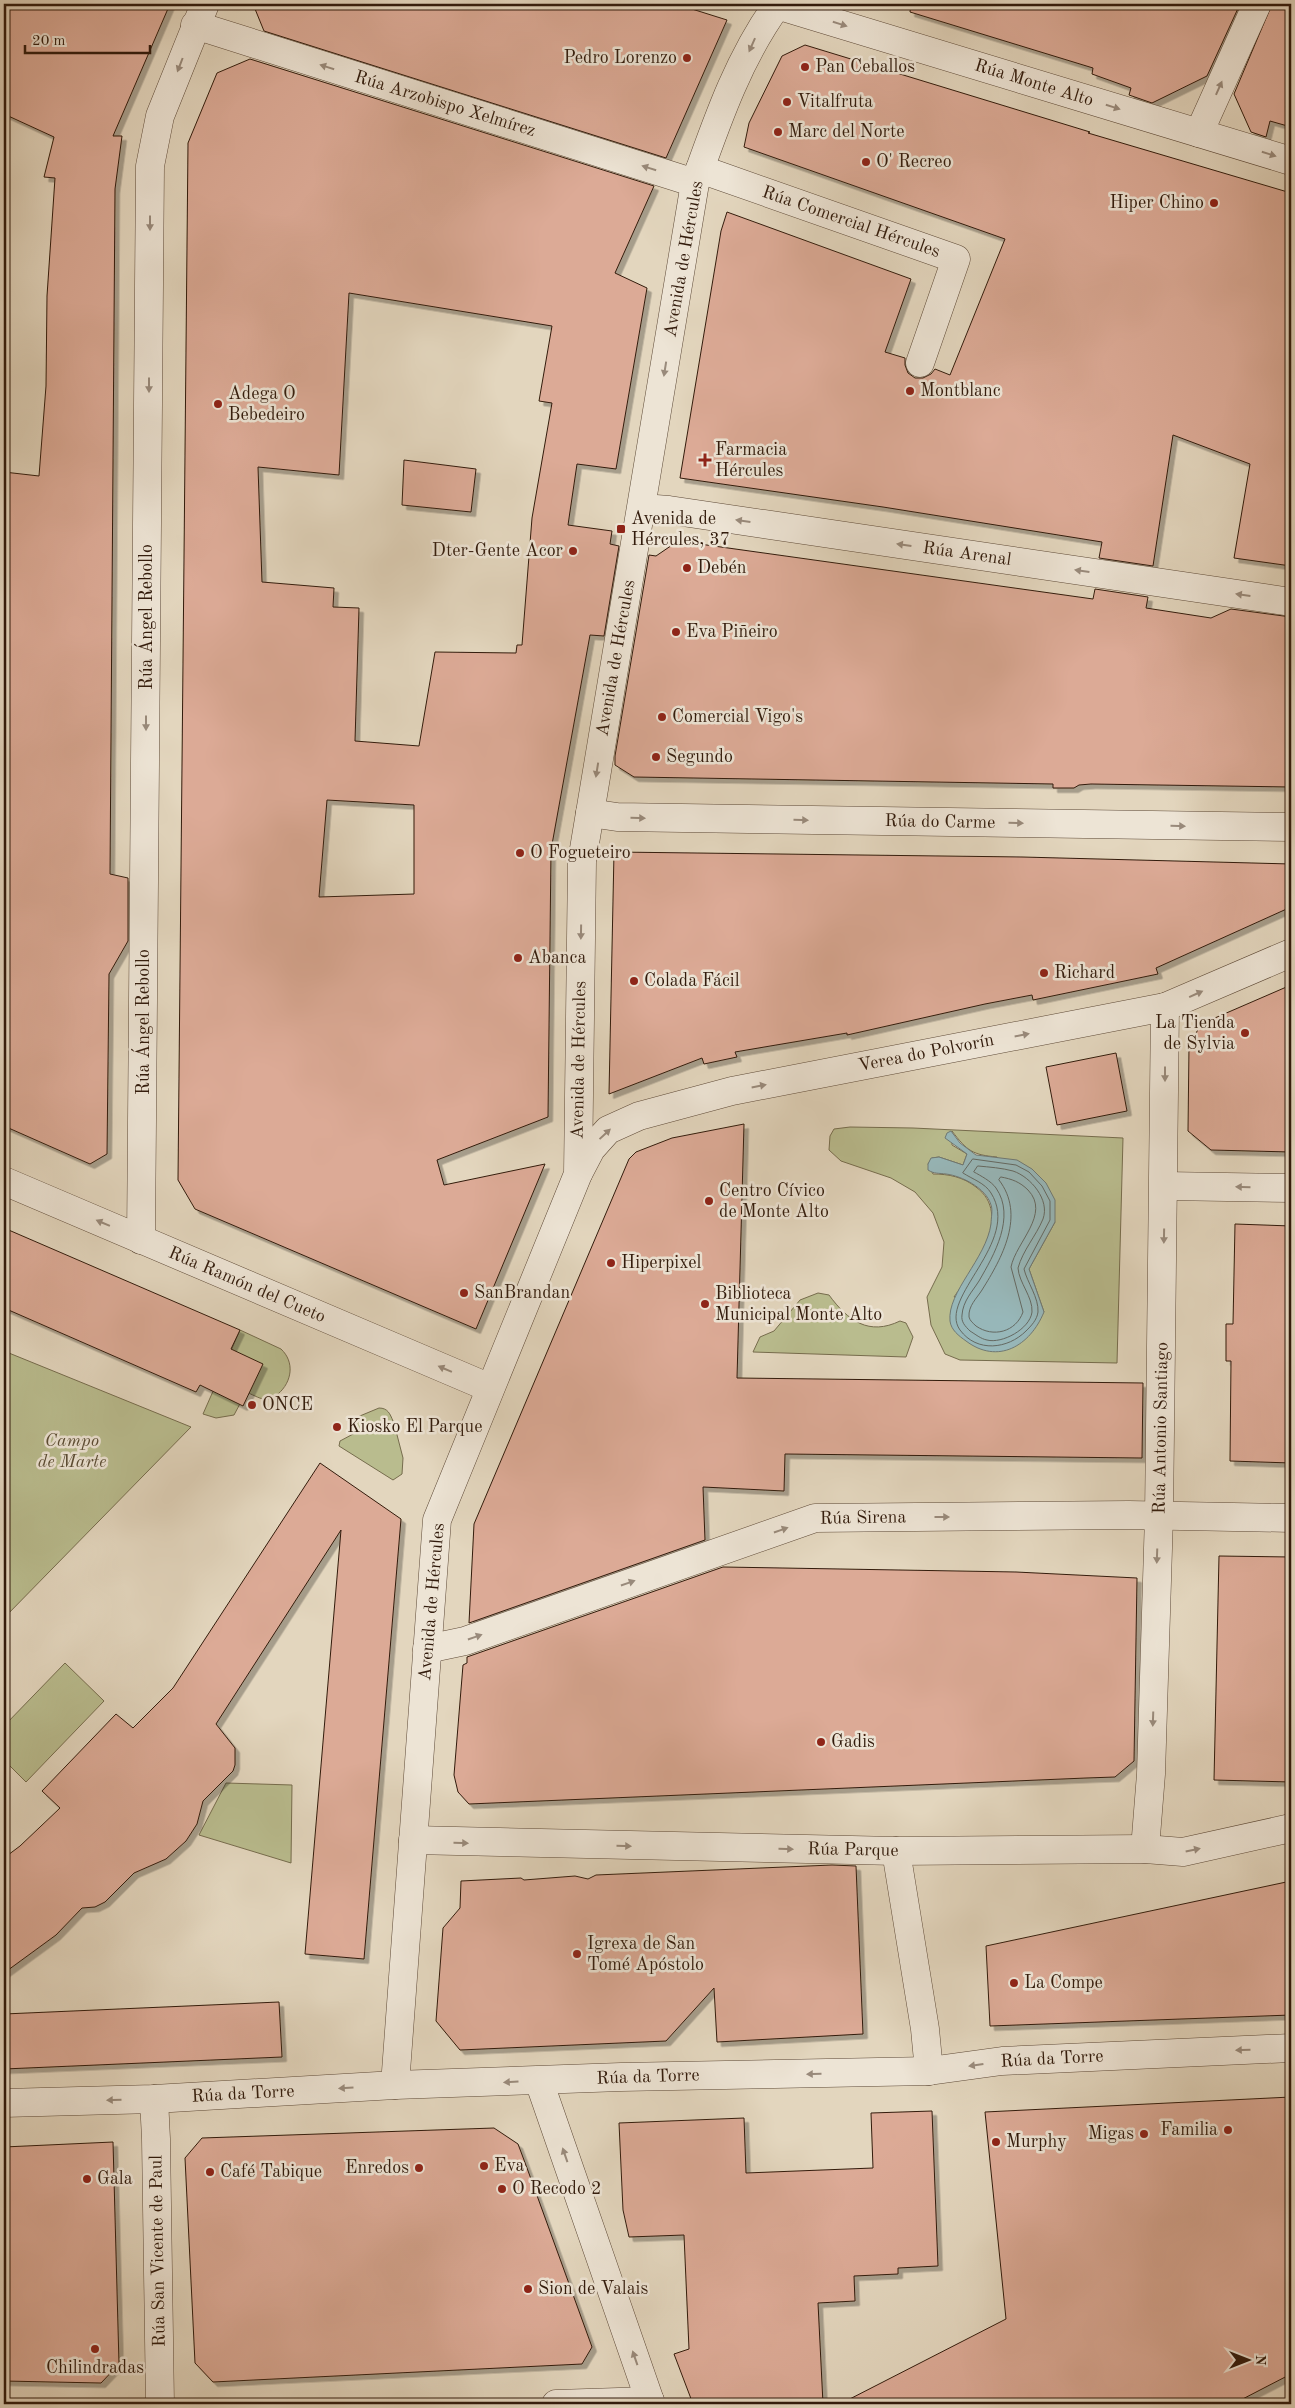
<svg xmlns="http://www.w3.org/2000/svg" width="1295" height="2408" font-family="'Old Standard TT',serif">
<defs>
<filter id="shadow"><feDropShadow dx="4.5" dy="4.5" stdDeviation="0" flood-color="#0004"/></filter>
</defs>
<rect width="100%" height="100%" fill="#e3d6be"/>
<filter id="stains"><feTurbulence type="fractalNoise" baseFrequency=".004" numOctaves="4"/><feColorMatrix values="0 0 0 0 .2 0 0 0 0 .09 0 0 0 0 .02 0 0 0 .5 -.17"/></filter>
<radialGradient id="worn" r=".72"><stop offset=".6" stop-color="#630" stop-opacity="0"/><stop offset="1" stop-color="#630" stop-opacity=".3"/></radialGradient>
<g fill="#b9bc8e" stroke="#766c4d" fill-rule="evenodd">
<path d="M850,1127L913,1128L1123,1138L1117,1363L960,1360L945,1354L931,1325L927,1297L942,1267L944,1242L933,1213L915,1192L891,1178L841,1161L829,1150L830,1136L834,1129ZM952,1131C967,1151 973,1155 997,1157L1055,1222L1029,1269L1044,1312L954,1297C974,1268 1014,1215 976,1187C963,1177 949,1174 933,1174L928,1164L932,1158L939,1157L963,1165L967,1154L952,1145Z"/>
<path d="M818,1293L829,1295C848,1321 869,1336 900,1321L906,1323L913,1337L906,1357L753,1352L760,1337L774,1331L800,1300Z"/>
<path d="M240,1330L281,1349C295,1362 292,1382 278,1394C274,1396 272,1399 267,1399C261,1400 254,1395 248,1393L242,1400L234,1415L216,1418L203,1414Z"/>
<path d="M4,1351L191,1427L4,1618Z"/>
<path d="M379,1408C388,1408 390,1414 393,1421L384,1425V1430L388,1433L396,1431L403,1458L402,1474L393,1480L339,1446L340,1441L355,1433V1418Z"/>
<path d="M65,1663L104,1701L26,1782L4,1760V1726Z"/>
<path d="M226,1783L292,1785L291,1863L199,1835Z"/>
</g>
<path fill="#97b7b9" stroke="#6f7974" d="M951,1131L960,1143L976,1155L1017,1160L1032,1169L1046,1183L1055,1200V1222L1029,1269L1044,1312C1030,1346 998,1365 966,1341C959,1336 951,1330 950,1321C947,1292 986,1259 991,1224C991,1218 993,1210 991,1205C986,1188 962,1176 946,1174C939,1173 934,1174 928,1170V1164L931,1158L939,1157L963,1165L967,1154L945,1138L947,1133Z"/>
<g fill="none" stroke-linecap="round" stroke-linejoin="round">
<g stroke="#646962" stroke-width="1">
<path d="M973,1159L1016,1165L1029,1172L1042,1186L1050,1201V1220L1024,1269C1027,1282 1039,1298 1038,1312C1037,1320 1031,1326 1026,1331C1008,1349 977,1353 960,1330C937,1298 1022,1242 991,1193C985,1183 972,1179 963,1173Z"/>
<path d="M978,1166C989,1167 1002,1168 1013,1171C1031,1177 1050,1200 1043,1219C1036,1236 1023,1250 1018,1268C1019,1283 1033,1297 1032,1312C1030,1329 1002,1344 987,1340C981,1339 975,1334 970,1331C965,1326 961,1322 962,1315C963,1301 972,1292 979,1281C994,1255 1016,1217 996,1188C991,1181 981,1176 974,1172Z"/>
<path d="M1001,1177C1012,1179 1020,1182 1028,1190C1051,1214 1016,1242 1011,1267L1023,1312C1016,1332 993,1338 976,1326C973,1323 970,1321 969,1317C968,1306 977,1298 982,1290C1002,1258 1026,1215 999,1180Z"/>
</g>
</g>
<g fill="#dcaa96" stroke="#321b0c" fill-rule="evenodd" filter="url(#shadow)">
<path d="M4,4H170L113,136H122L115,189L110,874L128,878V941L109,974L107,1154L90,1164L4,1126V472L39,476L46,386L47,296L55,178L44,177L54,137L4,114Z"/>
<path d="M253,4H676L727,20L666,158L264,31Z"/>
<path d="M911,4H1240L1207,76L1152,103L1129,95L1131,88L1092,74L1093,68L910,12Z"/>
<path d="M1272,4H1291V127L1270,121L1266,137L1251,132L1234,94Z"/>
<path d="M805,45L1090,132L1088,133L1291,193V566L1234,558L1250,464L1173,435L1153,566L1099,558L1102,542L883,507L680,478L721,231L727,212L911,279L885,352L905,358V365L908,373L915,378H923L931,374L935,369L950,375L1005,239L744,147L749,123L782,56Z"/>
<path d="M250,59L654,186L615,273L647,288L616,469L577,464L568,525L612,531L610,544L619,546L604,636L590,635L551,850L548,1117L437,1160L444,1185L545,1164L476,1329L195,1209L178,1180L188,143L217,73ZM349,293L552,326L539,401L552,403L532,518L522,645H517L516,653L435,652L419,746L355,741L359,608L333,607L334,588L262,582L258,467L339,475ZM327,800L414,805V894L319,897Z"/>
<path d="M404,460L476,469L471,512L402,505Z"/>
<path d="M678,541L1093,599L1095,589L1148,597L1146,608L1211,618L1231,609L1291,617V787L1091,784L1079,785L1074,788H1053V784L634,777L615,765V756L649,555L656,556Z"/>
<path d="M614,852L1022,857L1291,864V907L1156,968L1158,974L1033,1000L1032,995L985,1004L847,1035V1033L735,1052L737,1057L704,1064L702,1058L609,1094Z"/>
<path d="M1291,985V1152L1211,1150L1188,1131L1189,1046L1201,1024Z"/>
<path d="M1116,1053L1127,1111L1057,1125L1046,1067Z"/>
<path d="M744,1124L737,1378L1143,1383L1142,1458L785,1454L784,1491L703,1487L705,1540L469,1623L474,1524L629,1159L636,1152L672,1138Z"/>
<path d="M1235,1224L1291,1226V1463L1230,1461L1231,1361H1226V1324H1233Z"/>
<path d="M4,1228L240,1330L231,1349L263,1364L243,1406L200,1385L196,1392L4,1308Z"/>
<path d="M320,1463L401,1519L364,1959L305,1954L341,1530L216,1724L235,1748V1765L233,1771L203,1801L197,1824L186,1841L166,1859L134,1873L105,1902L95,1907L82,1908L56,1935L4,1973V1858L20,1846L60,1808L42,1791L116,1714L133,1728L173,1688Z"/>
<path d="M1219,1556L1291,1557V1782L1214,1780Z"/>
<path d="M723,1567L1016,1572L1137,1578L1134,1761L1115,1777L1086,1778L469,1804L458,1792L454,1775L463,1665L467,1663V1657Z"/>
<path d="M832,1865L856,1866L863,2034L717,2042L714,1988L666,2041L460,2050L436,2021L443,1928L460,1908L461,1881L521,1878L524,1880L575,1876L588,1879L596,1875Z"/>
<path d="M1291,1881V2015L990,2026L986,1946Z"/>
<path d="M279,2002L282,2057L4,2069V2014Z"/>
<path d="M1291,2097V2374L1233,2404H840L1006,2319L985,2112Z"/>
<path d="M932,2111L938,2266L898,2268V2274L854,2276L855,2301L818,2303L823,2404H693L674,2354L689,2349L684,2235L629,2237L623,2210L619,2123L744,2118L746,2173L873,2168L871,2113Z"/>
<path d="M494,2128L518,2144L527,2168L592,2347L582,2364L213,2382L195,2363L185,2158L202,2138Z"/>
<path d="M113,2142L119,2364L101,2383L4,2381V2147Z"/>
</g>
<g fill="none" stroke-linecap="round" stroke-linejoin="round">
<defs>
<g id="street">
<path d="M777,5L1291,161"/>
<path d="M195,25L695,183"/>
<path d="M1199,133L1257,4"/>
<path d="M700,169L956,259L920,363"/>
<path d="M642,508L669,510L1291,602"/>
<path d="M590,813L617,817L1291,827"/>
<path d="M579,1172L591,1149L608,1130L639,1116L732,1091L1165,1007L1291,953"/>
<path d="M4,1181L490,1388"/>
<path d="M1165,1186L1291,1188"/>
<path d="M141,1240L150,166L160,116L205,4"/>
<path d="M427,1649L465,1641L815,1518L1129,1515L1291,1518"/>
<path d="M413,1840L896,1851L1145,1849L1183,1852L1291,1828"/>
<path d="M1145,1849L1151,1774L1159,1516L1165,1007"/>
<path d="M896,1851L925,2029L929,2071"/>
<path d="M539,2081L651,2404"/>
<path d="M395,2085L437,1520L578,1174L582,861L695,183C717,121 739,57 778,4"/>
<path d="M154,2099L156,2139L160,2404"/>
<path d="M4,2103L154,2099L395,2085L621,2077L929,2071L1002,2061L1291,2048"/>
<path d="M556,2404L650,2401"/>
</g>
</defs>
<use href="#street" stroke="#5e4a38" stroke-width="29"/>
<use href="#street" stroke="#ede4d5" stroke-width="28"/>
</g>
<defs><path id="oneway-solid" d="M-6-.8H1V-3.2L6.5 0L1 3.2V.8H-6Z" transform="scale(1.25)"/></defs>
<g fill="#998a7b">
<use href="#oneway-solid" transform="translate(840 24) rotate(17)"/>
<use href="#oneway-solid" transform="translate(752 45) rotate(114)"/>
<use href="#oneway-solid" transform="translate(180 65) rotate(111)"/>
<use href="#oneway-solid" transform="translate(327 67) rotate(-163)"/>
<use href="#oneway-solid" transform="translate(1219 88) rotate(-66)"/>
<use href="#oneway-solid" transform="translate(1113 107) rotate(17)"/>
<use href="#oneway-solid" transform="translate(1269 154) rotate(17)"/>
<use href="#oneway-solid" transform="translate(649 168) rotate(-163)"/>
<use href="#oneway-solid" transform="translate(150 223) rotate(90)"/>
<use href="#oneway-solid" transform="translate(665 369) rotate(99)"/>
<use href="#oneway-solid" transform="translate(149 385) rotate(90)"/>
<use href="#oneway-solid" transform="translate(743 521) rotate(-172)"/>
<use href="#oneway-solid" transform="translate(904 545) rotate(-172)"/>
<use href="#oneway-solid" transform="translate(1082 571) rotate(-172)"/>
<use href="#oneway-solid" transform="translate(1243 595) rotate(-172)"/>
<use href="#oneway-solid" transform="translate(146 723) rotate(90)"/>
<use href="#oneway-solid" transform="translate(597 770) rotate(99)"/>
<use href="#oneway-solid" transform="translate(638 818) rotate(1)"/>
<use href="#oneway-solid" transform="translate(801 820) rotate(1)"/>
<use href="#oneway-solid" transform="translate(1016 823) rotate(1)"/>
<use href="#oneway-solid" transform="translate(1178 826) rotate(1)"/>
<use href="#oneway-solid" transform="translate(581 932) rotate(91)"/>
<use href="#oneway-solid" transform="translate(1196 994) rotate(-24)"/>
<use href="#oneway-solid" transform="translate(1022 1035) rotate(-11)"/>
<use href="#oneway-solid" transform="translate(1165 1074) rotate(90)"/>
<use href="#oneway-solid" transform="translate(759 1086) rotate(-11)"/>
<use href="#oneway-solid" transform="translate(605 1134) rotate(-43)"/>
<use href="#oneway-solid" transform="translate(1243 1187) rotate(-179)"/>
<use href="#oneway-solid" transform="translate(103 1223) rotate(-157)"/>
<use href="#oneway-solid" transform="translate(1164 1236) rotate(91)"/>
<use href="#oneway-solid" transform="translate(445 1369) rotate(-157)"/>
<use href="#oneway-solid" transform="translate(942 1517)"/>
<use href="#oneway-solid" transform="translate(781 1530) rotate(-19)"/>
<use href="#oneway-solid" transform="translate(1157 1556) rotate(92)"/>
<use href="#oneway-solid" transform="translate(628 1583) rotate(-19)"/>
<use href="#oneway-solid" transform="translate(475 1637) rotate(-19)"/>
<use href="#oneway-solid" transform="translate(1153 1719) rotate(92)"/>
<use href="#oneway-solid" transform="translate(461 1843) rotate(1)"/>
<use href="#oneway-solid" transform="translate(624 1846) rotate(1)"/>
<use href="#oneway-solid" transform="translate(786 1849) rotate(1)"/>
<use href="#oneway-solid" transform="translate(1193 1850) rotate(-12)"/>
<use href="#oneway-solid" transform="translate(1243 2050) rotate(178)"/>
<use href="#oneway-solid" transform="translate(976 2065) rotate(172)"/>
<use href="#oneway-solid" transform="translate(814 2074) rotate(179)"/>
<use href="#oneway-solid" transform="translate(511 2082) rotate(177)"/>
<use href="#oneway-solid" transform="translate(346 2088) rotate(177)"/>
<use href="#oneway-solid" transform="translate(114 2100) rotate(178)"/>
<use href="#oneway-solid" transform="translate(565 2155) rotate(-109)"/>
<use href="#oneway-solid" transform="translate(635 2358) rotate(-109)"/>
</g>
<g fill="#8f2418" stroke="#ede4d5" stroke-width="2">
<circle cx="687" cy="58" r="5"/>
<circle cx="805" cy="67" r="5"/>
<circle cx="787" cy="102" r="5"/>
<circle cx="778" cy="132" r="5"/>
<circle cx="866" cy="162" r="5"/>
<circle cx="1214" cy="203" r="5"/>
<circle cx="910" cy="391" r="5"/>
<circle cx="218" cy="404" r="5"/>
<path d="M702.5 452.5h5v5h5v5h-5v5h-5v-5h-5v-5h5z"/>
<rect x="616" y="524" width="10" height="10" rx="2.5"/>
<circle cx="573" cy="551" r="5"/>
<circle cx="687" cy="568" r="5"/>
<circle cx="676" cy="632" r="5"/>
<circle cx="662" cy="717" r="5"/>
<circle cx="656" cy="757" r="5"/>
<circle cx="520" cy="853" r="5"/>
<circle cx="518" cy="958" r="5"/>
<circle cx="1044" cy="973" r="5"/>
<circle cx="634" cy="981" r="5"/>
<circle cx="1245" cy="1033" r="5"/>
<circle cx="709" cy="1201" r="5"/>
<circle cx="611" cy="1263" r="5"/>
<circle cx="464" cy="1293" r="5"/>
<circle cx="705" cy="1304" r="5"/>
<circle cx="252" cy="1405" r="5"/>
<circle cx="337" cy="1427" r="5"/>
<circle cx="821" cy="1742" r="5"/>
<circle cx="577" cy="1954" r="5"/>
<circle cx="1014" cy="1983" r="5"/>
<circle cx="1228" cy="2130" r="5"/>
<circle cx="1144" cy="2134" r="5"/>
<circle cx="996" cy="2142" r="5"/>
<circle cx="484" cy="2166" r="5"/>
<circle cx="419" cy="2168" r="5"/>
<circle cx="210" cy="2172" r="5"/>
<circle cx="87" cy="2179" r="5"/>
<circle cx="502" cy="2189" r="5"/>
<circle cx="528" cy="2289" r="5"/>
<circle cx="95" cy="2349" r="5"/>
</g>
<g text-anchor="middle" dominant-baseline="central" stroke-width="5" stroke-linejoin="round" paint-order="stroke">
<g font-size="18" fill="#321b0c" stroke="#ede4d5" text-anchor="start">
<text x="677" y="58" text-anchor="end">Pedro Lorenzo</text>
<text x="815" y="67">Pan Ceballos</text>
<text x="797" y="102">Vitalfruta</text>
<text x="788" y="132">Marc del Norte</text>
<text x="876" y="162">O' Recreo</text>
<text x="1204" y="203" text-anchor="end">Hiper Chino</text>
<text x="920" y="391">Montblanc</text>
<text x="228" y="394">Adega O<tspan x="228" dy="21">Bebedeiro</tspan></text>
<text x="715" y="450">Farmacia<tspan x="715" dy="21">Hércules</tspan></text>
<text x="631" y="519">Avenida de<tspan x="631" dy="21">Hércules, 37</tspan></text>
<text x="563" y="551" text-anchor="end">Dter-Gente Acor</text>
<text x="697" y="568">Debén</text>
<text x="686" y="632">Eva Piñeiro</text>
<text x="672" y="717">Comercial Vigo's</text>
<text x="666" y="757">Segundo</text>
<text x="530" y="853">O Fogueteiro</text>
<text x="528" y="958">Abanca</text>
<text x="1054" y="973">Richard</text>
<text x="644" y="981">Colada Fácil</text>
<text x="1235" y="1023" text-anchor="end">La Tienda<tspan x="1235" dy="21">de Sylvia</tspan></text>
<text x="719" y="1191">Centro Cívico<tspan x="719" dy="21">de Monte Alto</tspan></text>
<text x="621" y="1263">Hiperpixel</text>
<text x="474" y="1293">SanBrandan</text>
<text x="715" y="1294">Biblioteca<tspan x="715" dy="21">Municipal Monte Alto</tspan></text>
<text x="262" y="1405">ONCE</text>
<text x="347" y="1427">Kiosko El Parque</text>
<text x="831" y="1742">Gadis</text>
<text x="587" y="1944">Igrexa de San<tspan x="587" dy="21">Tomé Apóstolo</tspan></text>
<text x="1024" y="1983">La Compe</text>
<text x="1218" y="2130" text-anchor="end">Familia</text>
<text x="1134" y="2134" text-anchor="end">Migas</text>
<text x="1006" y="2142">Murphy</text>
<text x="494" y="2166">Eva</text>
<text x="409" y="2168" text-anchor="end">Enredos</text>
<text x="220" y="2172">Café Tabique</text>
<text x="97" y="2179">Gala</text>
<text x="512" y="2189">O Recodo 2</text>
<text x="538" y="2289">Sion de Valais</text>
<text x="95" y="2368" text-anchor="middle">Chilindradas</text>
</g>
<g font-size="18" fill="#321b0c" stroke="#ede4d5">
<text transform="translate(1034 83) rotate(17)">Rúa Monte Alto</text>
<text transform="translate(445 104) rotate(17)">Rúa Arzobispo Xelmírez</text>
<text transform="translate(851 222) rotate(19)">Rúa Comercial Hércules</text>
<text transform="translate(684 259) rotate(-80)">Avenida de Hércules</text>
<text transform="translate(967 554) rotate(8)">Rúa Arenal</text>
<text transform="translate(147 617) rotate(-90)">Rúa Ángel Rebollo</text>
<text transform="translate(616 658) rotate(-80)">Avenida de Hércules</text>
<text transform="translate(940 822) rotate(1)">Rúa do Carme</text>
<text transform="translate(144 1022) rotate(-90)">Rúa Ángel Rebollo</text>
<text transform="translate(926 1053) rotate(-11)">Verea do Polvorín</text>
<text transform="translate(579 1060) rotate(-89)">Avenida de Hércules</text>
<text transform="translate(247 1285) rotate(23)">Rúa Ramón del Cueto</text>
<text transform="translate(1161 1428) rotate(-89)">Rúa Antonio Santiago</text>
<text transform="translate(863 1518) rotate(-1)">Rúa Sirena</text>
<text transform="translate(432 1602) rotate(-85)">Avenida de Hércules</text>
<text transform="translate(853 1850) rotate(1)">Rúa Parque</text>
<text transform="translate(1052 2059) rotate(-3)">Rúa da Torre</text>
<text transform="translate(648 2077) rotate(-2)">Rúa da Torre</text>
<text transform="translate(243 2094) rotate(-3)">Rúa da Torre</text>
<text transform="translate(158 2251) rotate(-91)">Rúa San Vicente de Paul</text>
</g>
<g font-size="18" font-style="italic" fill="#5a4b33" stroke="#ede4d5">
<text x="72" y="1441">Campo<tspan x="72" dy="21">de Marte</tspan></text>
</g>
</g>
<rect width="1295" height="2408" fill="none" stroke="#e3d6be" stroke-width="20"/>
<rect x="5" y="5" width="1285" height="2398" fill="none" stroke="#321b0c" stroke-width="2.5"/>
<rect x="10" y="10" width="1275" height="2388" fill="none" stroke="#321b0c"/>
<g transform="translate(1248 2360) rotate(90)" stroke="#ede4d5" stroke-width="4" paint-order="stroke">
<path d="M0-4L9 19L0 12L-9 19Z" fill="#321b0c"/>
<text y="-8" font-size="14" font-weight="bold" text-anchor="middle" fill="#321b0c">N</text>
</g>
<path d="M25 45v8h125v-8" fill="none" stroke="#321b0c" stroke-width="2.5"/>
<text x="32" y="45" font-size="15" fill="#321b0c" stroke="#ede4d5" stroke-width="4" paint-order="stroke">20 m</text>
<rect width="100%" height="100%" filter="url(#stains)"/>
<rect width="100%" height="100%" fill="url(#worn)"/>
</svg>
